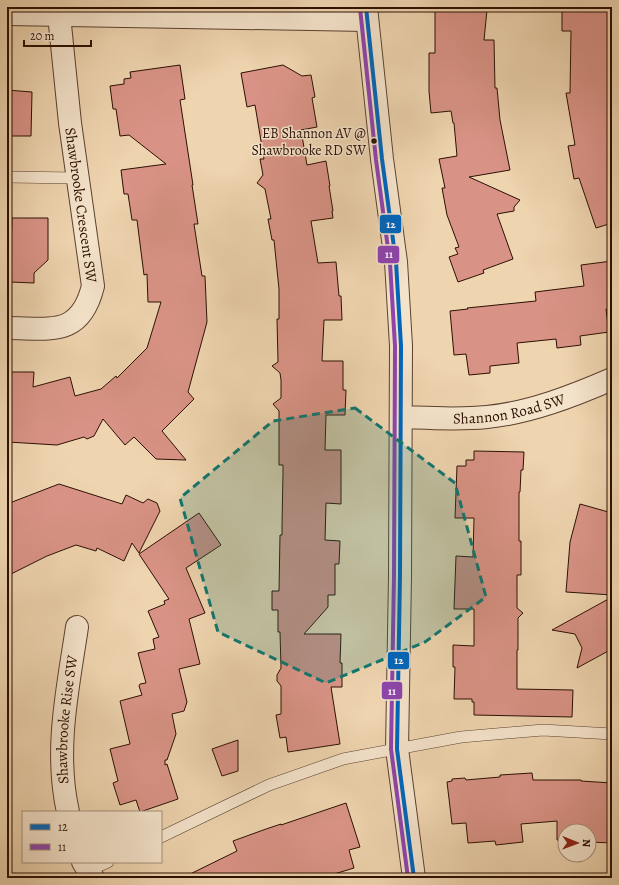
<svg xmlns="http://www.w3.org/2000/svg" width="619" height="885" font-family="Alegreya,serif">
<rect width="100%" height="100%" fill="#eed4af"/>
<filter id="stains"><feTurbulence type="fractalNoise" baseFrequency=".005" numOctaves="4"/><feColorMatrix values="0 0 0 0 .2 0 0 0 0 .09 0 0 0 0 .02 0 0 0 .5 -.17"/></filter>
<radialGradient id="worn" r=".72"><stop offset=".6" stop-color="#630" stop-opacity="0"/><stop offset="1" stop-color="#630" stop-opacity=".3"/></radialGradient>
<g fill="#d99386" stroke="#2c1003">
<path d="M435,7H484V10H487L484,40H494L495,88H497L500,120L510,170L469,177L520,200L514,207V211L497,214L513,259L483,270L484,273L458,282L449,257L458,254L455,248L459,247L447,215L442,188H445L439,159L457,156L454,123H453L451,111L431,113L429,91V53H435Z"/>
<path d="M562,7H612V223L596,228L579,178L574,179L568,146L575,145L566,93H570L571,31H562Z"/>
<path d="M180,65L185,99L180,100L193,185H192L198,224H194L202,276H205L207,322L188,392L194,399L162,431L186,460L156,459L134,437L125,445L103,419L94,436L87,439L84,437L57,445L8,442L10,372H34L33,387L70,377L75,396L101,389L116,376L117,378L147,348L161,302H148L147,274L144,275L137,220H132L128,194H124L121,170L166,164L129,135L120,136L116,109H113L110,86L124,84V79L131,78L130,72Z"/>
<path d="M283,65L302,76L311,75L315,97L312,98L317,127L301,130L307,165L326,161L330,186H329L333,211H332L333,218L311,221L318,263L336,262L339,296H341L342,320H324L322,361H343V390H346L345,415H326L325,450H341V504L326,503L325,540L340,541L339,564H335V595H328V607L304,634H341L340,663H342V687H331L340,744L288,752L286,737L280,738L276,715L281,714V686L277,681V675L281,668L280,632H278V610H272V591H279L280,535H282V526L283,472V465H279V411L273,404L281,398V380L280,373L272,366L278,362L277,319H279V289L274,240H272L268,219H271L265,189L257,183L263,175L260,159H264L255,105L247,107L241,73Z"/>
<path d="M7,90L32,92L31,136H7Z"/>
<path d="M12,218H48V260L34,273V283L10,282Z"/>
<path d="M612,261V309H606L609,332L580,336L581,345L557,348L556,339L517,343L519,363L490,366V373L469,375L466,354L454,355L450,311L468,309L467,308L536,301L535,292L584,286L581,265Z"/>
<path d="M474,451L524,452L523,470H521L520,492H519V541H521V575H517V608L523,613L518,618V650H517V689L573,690L572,717L474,715V702H472V699H454L455,667H453V645L474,646V609H454L456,556L473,557L474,518H455L457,466H466V460H474Z"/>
<path d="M59,484L122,504L126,495L143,503L148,499L157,503L160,511L139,553L132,543L124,561L97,548L96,551L76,545L47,556L7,576V504Z"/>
<path d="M580,504L612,513V595L566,592L570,542Z"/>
<path d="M199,513L221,545L186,568L205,613L189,619L200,664L179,669L187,702L184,711L172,714L176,734L167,760H165V765L167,764L178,799L140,812L136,800L120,805L113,783L118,781L110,749L130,744L120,701L142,695L139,686L140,684L146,683L138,653L155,649L153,639L159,637L148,611L165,604L164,601L169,599L139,554Z"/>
<path d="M612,597V649L577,668L582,648L575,634L552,630Z"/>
<path d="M238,740V771L222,776L212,749Z"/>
<path d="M532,773L533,780H581V781L612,783V843L589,842V831H565V840H557V821L521,824L523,842L496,845L495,841L468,843L466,823L452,824L447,782L452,781V779L465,778L466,780L500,777V775Z"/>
<path d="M346,803L360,847L349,850L354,868L321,878H182L237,851L233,841L266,829L281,824V825Z"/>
</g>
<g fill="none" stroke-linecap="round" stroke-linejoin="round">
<defs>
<g id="lane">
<path d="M7,177L77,178"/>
<path d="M161,837L269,785L343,759L461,737L543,730L612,734"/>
<path d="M88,871L108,862"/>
</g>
<g id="street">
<path d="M366,7L382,159L396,262L401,346L400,576L397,749L414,878"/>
<path d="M7,14L367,20"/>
<path d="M7,328C50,328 80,338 93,286L70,123L59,15"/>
<path id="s1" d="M401,417C430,418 458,420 487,417C529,413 573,396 612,379"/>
<path id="s2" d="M68,812C54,750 68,688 77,627"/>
<path d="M83,862L93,878"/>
</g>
</defs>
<use href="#lane" stroke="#5c412e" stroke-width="12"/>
<use href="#street" stroke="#5c412e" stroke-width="24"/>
<use href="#lane" stroke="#f4e3cb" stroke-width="11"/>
<use href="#street" stroke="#f4e3cb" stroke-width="22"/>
<defs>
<path id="bus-1" d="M366,7L382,159L396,262L401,346L400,576L397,749L414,878"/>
<path id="bus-2" d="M360,8L376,160L390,263L395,346L394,576L391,749L408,878"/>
</defs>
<use href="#bus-1" stroke="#f4e3cb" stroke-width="7"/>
<use href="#bus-2" stroke="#f4e3cb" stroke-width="7"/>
<use href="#bus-1" stroke="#0065bd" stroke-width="4"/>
<use href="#bus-2" stroke="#8e44ad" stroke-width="4"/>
</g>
<path fill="#0f766e" fill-opacity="0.2" stroke="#0f766e" stroke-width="3" stroke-dasharray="8 5" stroke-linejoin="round" d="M355,408L455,483L486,597L425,642L326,683L218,632L180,498L273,421Z"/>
<circle fill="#2c1003" stroke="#f4e3cb" stroke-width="1.5" cx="374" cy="141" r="3.5"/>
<g text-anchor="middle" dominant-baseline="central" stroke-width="3" stroke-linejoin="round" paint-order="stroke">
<g font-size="14" fill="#2c1003" stroke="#f4e3cb" text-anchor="end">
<text x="366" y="133">EB Shannon AV @<tspan x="366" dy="17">Shawbrooke RD SW</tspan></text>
</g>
<g font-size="15" fill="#2c1003" stroke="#f4e3cb">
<text transform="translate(81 205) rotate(82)">Shawbrooke Crescent SW</text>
<text stroke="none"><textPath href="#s1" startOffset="109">Shannon Road SW</textPath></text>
<text stroke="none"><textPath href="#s2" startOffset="93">Shawbrooke Rise SW</textPath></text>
</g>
</g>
<g stroke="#f4e3cb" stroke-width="1.5">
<rect x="379" y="214" width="23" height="20" rx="4" fill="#0065bd"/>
<rect x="377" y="245" width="23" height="19" rx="4" fill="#8e44ad"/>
<rect x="387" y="651" width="23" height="19" rx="4" fill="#0065bd"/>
<rect x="381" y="681" width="22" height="19" rx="4" fill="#8e44ad"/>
</g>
<g font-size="11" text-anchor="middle" font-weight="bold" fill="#fff">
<text x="391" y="228">12</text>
<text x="389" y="258">11</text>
<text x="399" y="664">12</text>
<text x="392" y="695">11</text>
</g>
<rect width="619" height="885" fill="none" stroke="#eed4af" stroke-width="24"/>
<rect x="8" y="8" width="603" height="869" fill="none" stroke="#2c1003" stroke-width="2"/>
<rect x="12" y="12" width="595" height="861" fill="none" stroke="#2c1003"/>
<rect x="22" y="811" width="140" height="52" fill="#f4e3cb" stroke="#a48f7b"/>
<rect x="30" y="824" width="20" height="6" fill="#0065bd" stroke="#a48f7b"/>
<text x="58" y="831" font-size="12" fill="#2c1003">12</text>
<rect x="30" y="844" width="20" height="6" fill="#8e44ad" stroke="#a48f7b"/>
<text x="58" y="851" font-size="12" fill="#2c1003">11</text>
<g transform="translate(577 843) rotate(91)"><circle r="19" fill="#f4e3cb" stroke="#a48f7b"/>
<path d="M0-3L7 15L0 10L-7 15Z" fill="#8f2418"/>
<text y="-6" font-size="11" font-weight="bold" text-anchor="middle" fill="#2c1003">N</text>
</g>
<path d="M24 40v6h67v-6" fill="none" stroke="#2c1003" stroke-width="2"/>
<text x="30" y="40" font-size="12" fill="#2c1003" stroke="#f4e3cb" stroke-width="3" paint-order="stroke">20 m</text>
<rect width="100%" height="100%" filter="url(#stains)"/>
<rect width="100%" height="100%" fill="url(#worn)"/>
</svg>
